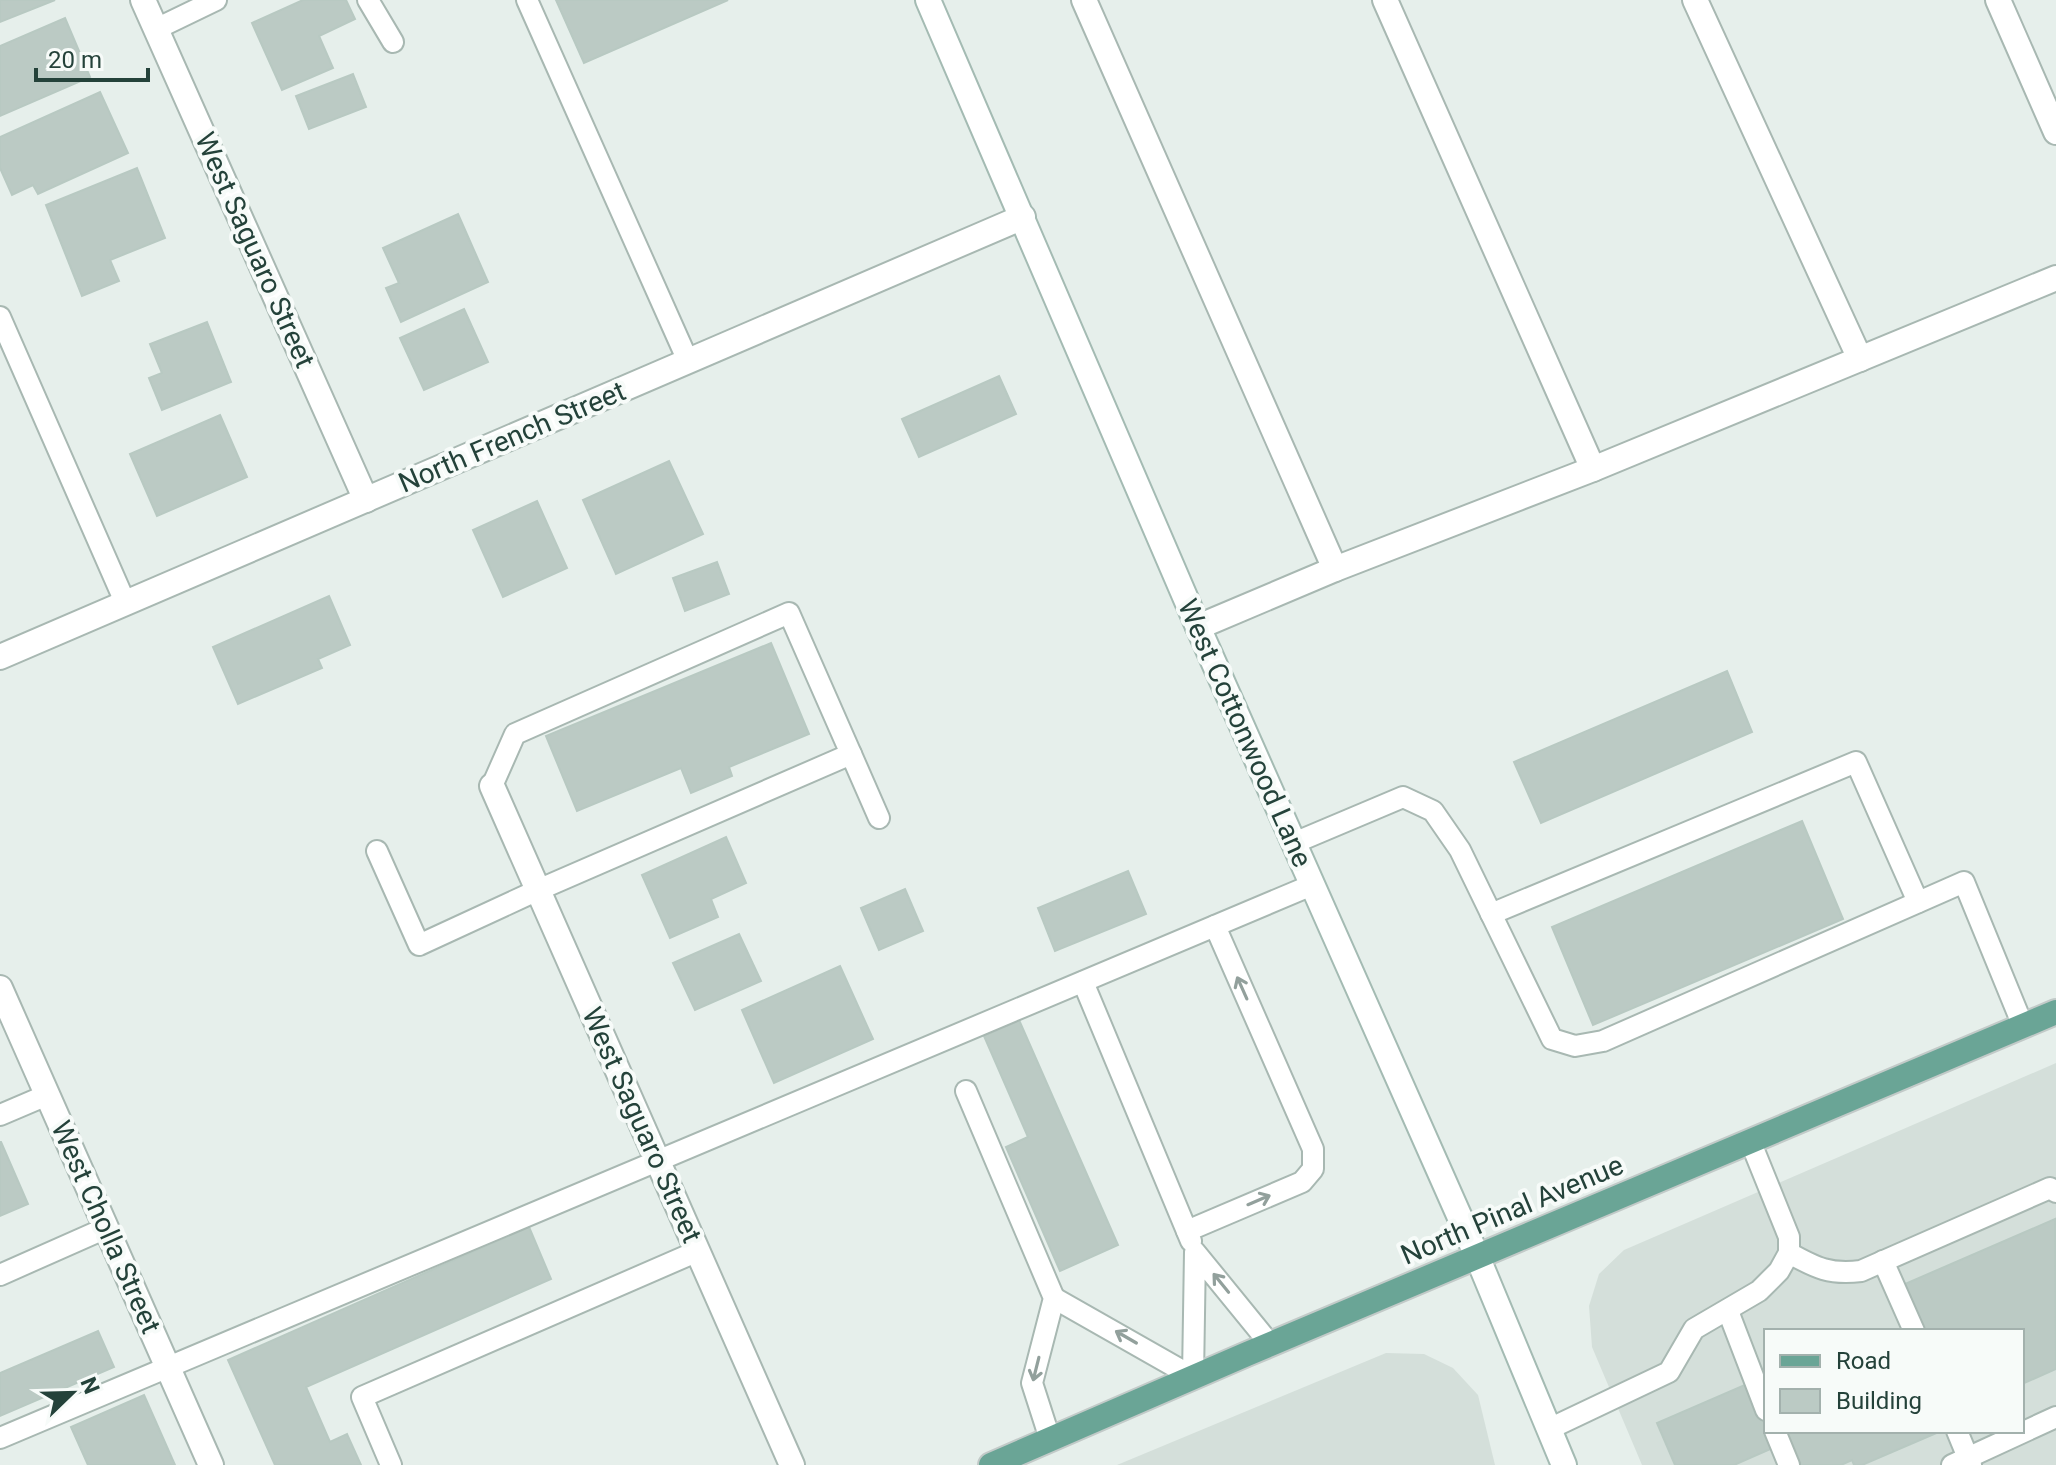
<svg xmlns="http://www.w3.org/2000/svg" width="2056" height="1465" font-family="Roboto,sans-serif">
<rect width="100%" height="100%" fill="#e6efeb"/>
<g fill="#d4dfda" fill-rule="evenodd">
<path d="M2056,1063V1465H1642L1592,1347L1589,1306L1599,1274L1624,1250ZM1766,1331H2022V1431H1766Z"/>
<path d="M1386,1353L1424,1354L1453,1368L1478,1395L1495,1465H1117Z"/>
</g>
<g fill="#bbcac4" stroke="#b8c9c2" stroke-width="2">
<path d="M0,0H55L0,22Z"/>
<path d="M303,0H346L355,19L319,36L333,68L282,90L252,23Z"/>
<path d="M556,0H728L584,63Z"/>
<path d="M65,18L90,77L0,116V46Z"/>
<path d="M353,74L366,107L309,129L296,96Z"/>
<path d="M100,92L128,153L38,194L33,185L12,195L0,168V137Z"/>
<path d="M137,168L165,238L110,260L119,281L82,296L46,205Z"/>
<path d="M458,214L488,282L401,322L386,288L399,283L383,248Z"/>
<path d="M464,309L488,362L424,390L400,338Z"/>
<path d="M207,322L231,382L162,410L149,378L162,373L150,344Z"/>
<path d="M999,376L1016,414L919,457L902,419Z"/>
<path d="M220,415L247,477L157,516L130,454Z"/>
<path d="M669,461L703,534L616,574L583,500Z"/>
<path d="M537,501L567,568L503,597L473,530Z"/>
<path d="M717,562L729,594L685,611L673,578Z"/>
<path d="M329,596L350,645L318,659L322,668L238,704L213,647Z"/>
<path d="M771,643L809,734L729,767L732,776L691,793L681,768L577,811L546,736Z"/>
<path d="M1727,671L1752,732L1541,823L1514,762Z"/>
<path d="M1802,821L1843,919L1593,1025L1552,927Z"/>
<path d="M726,837L746,883L711,899L718,917L670,938L642,875Z"/>
<path d="M1128,871L1146,914L1055,951L1038,908Z"/>
<path d="M905,889L923,931L879,950L861,908Z"/>
<path d="M739,934L761,981L695,1010L673,963Z"/>
<path d="M840,966L873,1039L774,1083L742,1010Z"/>
<path d="M1019,1020L1118,1245L1060,1271L1006,1147L1028,1137L984,1036Z"/>
<path d="M1,1142L28,1204L0,1216V1142Z"/>
<path d="M2055,1219L2056,1369L2022,1384V1331H1925L1905,1284Z"/>
<path d="M529,1227L551,1279L306,1387L330,1442L347,1434L361,1465H275L228,1360Z"/>
<path d="M98,1331L114,1367L0,1416V1373Z"/>
<path d="M1747,1384L1775,1447L1734,1465H1675L1657,1423Z"/>
<path d="M144,1395L175,1465H88L71,1427Z"/>
<path d="M1786,1431H1941L1862,1465H1854L1852,1460L1841,1465H1801Z"/>
</g>
<g fill="none" stroke-linecap="round" stroke-linejoin="round">
<defs>
<g id="lane">
<path d="M368,0L393,42"/>
<path d="M527,0L688,361"/>
<path d="M156,29L216,0"/>
<path d="M0,317L125,602"/>
<path d="M851,754L879,818"/>
<path d="M1294,843L1403,797L1433,811L1460,850L1552,1039L1575,1046L1603,1041L1964,882L2023,1026"/>
<path d="M377,851L419,945L538,890L851,754L789,613L515,734L492,786"/>
<path d="M1491,914L1856,762L1918,902"/>
<path d="M1083,982L1191,1241"/>
<path d="M966,1091L1054,1298L1032,1383L1050,1439"/>
<path d="M0,1115L47,1095"/>
<path d="M1187,1231L1302,1182L1313,1169V1149L1215,926"/>
<path d="M1789,1253C1816,1268 1830,1275 1861,1271L2050,1188L2056,1192"/>
<path d="M1883,1261L1914,1331"/>
<path d="M0,1275L106,1228"/>
<path d="M1054,1298L1193,1377L1195,1252L1270,1344"/>
<path d="M1728,1311L1766,1410"/>
<path d="M1549,1429L1669,1372L1694,1329L1759,1291L1779,1271L1789,1253V1237L1751,1143"/>
<path d="M1775,1431L1789,1465"/>
<path d="M1957,1431L1971,1465"/>
<path d="M0,1438L1312,885"/>
<path d="M391,1465L362,1397L698,1251"/>
<path d="M1952,1465L2056,1417"/>
</g>
<g id="street">
<path d="M143,0L366,500"/>
<path d="M1084,0L1335,569"/>
<path d="M1385,0L1593,469"/>
<path d="M1695,0L1860,359"/>
<path d="M1998,0L2056,132"/>
<path d="M1198,627L1335,569L1593,469L2056,278"/>
<path d="M0,657L1023,217"/>
<path d="M492,786L792,1465"/>
<path d="M0,988L211,1465"/>
</g>
<path id="secondary" d="M928,0L1198,627L1477,1256L1564,1465"/>
<path id="primary" d="M991,1465L1247,1354L2056,1012"/>
</defs>
<use href="#lane" stroke="#a8b8b2" stroke-width="24"/>
<use href="#street" stroke="#a8b8b2" stroke-width="28"/>
<use href="#secondary" stroke="#a4bbb3" stroke-width="28"/>
<use href="#primary" stroke="#c2cac8" stroke-width="28"/>
<use href="#lane" stroke="#fff" stroke-width="20"/>
<use href="#street" stroke="#fff" stroke-width="24"/>
<use href="#secondary" stroke="#fff" stroke-width="24"/>
<use href="#primary" stroke="#6aa596" stroke-width="24"/>
</g>
<defs><path id="oneway-shaft" d="M-6 0H5M1.5-3L5.5 0L1.5 3" fill="none" stroke-width="1.6" stroke-linecap="round" stroke-linejoin="round" transform="scale(2)"/></defs>
<g stroke="#92a09c">
<use href="#oneway-shaft" transform="translate(1242 988) rotate(-114)"/>
<use href="#oneway-shaft" transform="translate(1259 1200) rotate(-23)"/>
<use href="#oneway-shaft" transform="translate(1221 1283) rotate(-129)"/>
<use href="#oneway-shaft" transform="translate(1126 1337) rotate(-150)"/>
<use href="#oneway-shaft" transform="translate(1036 1369) rotate(104)"/>
</g>
<g text-anchor="middle" dominant-baseline="central" stroke-width="8" stroke-linejoin="round" paint-order="stroke">
<g font-size="28" fill="#24423a" stroke="#f7fbf9">
<text transform="translate(255 250) rotate(66)">West Saguaro Street</text>
<text transform="translate(512 437) rotate(-23)">North French Street</text>
<text transform="translate(1245 733) rotate(66)">West Cottonwood Lane</text>
<text transform="translate(642 1125) rotate(66)">West Saguaro Street</text>
<text transform="translate(1512 1210) rotate(-23)">North Pinal Avenue</text>
<text transform="translate(106 1227) rotate(66)">West Cholla Street</text>
</g>
</g>
<rect x="1764" y="1329" width="260" height="104" fill="#f7fbf9" stroke="#a3b1ad" stroke-width="2"/>
<rect x="1780" y="1355" width="40" height="12" fill="#6aa596" stroke="#a3b1ad" stroke-width="2"/>
<text x="1836" y="1369" font-size="24" fill="#24423a">Road</text>
<rect x="1780" y="1389" width="40" height="24" fill="#bbcac4" stroke="#a3b1ad" stroke-width="2"/>
<text x="1836" y="1409" font-size="24" fill="#24423a">Building</text>
<g transform="translate(72 1393) rotate(67)" stroke="#f7fbf9" stroke-width="6" paint-order="stroke">
<path d="M0-6L14 30L0 20L-14 30Z" fill="#24423a"/>
<text y="-12" font-size="22" font-weight="bold" text-anchor="middle" fill="#24423a">N</text>
</g>
<path d="M36 68v12h112v-12" fill="none" stroke="#24423a" stroke-width="4"/>
<text x="48" y="68" font-size="24" fill="#24423a" stroke="#f7fbf9" stroke-width="6" paint-order="stroke">20 m</text>
</svg>
